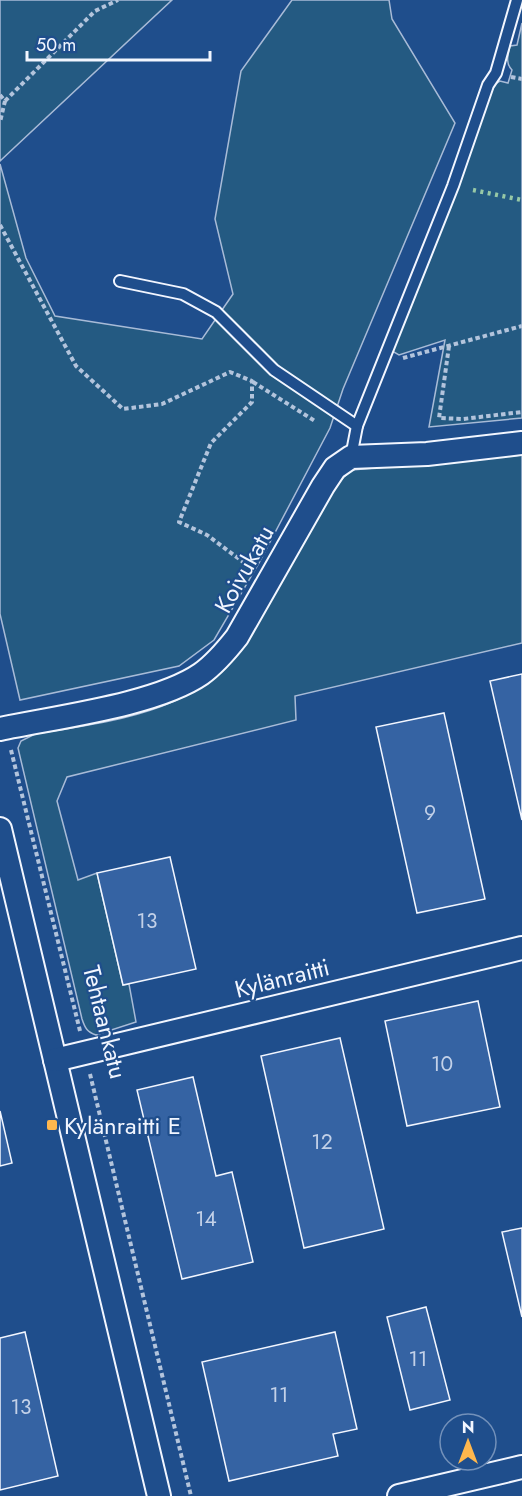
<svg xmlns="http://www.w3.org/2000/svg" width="522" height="1496" font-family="Jost,sans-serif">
<rect width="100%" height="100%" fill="#1f4e8c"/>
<g fill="#245a82" stroke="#a8bbd7" stroke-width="1.5">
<path d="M0,0H172L0,161Z"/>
<path d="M292,0H389L392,19L455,123L343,389L330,428L259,563L214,640L179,666L20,700L0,614V164L26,258L55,316L202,339L233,294L215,219L241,71Z"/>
<path d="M522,23V418L429,427L445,340L399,355L392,351L493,85L500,81L508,83L512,70C505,63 508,55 510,46L517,45Z"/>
<path d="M522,455V643L295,696L296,720L67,777L57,801L78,880L97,873L123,985L129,984L136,1022L96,1035C87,1032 85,1028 82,1019L18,748L21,741L35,734C111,721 198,713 245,644C263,618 276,587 291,560C308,528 323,493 352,470Z"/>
</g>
<g fill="#3563a3" stroke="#f2f6ff" stroke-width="1.5">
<path d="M522,674V820L490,681Z"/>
<path d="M444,713L485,899L417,913L376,727Z"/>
<path d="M170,857L196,969L123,985L97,873Z"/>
<path d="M478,1001L500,1107L407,1126L385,1021Z"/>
<path d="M340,1038L384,1229L304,1248L261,1056Z"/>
<path d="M193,1077L216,1176L232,1172L253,1262L182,1279L137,1090Z"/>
<path d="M0,1111L12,1163L0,1166Z"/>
<path d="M522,1228V1317L502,1232Z"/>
<path d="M426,1307L450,1400L410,1410L387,1317Z"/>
<path d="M25,1332L58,1476L0,1490V1338Z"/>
<path d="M335,1332L357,1429L333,1434L338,1456L229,1481L202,1362Z"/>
</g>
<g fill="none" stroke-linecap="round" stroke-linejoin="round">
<defs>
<g id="lane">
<path d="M120,281L183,294L216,312L274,370L357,426"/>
<path d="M351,457L357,426L453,186L488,85L496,73L517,0"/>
</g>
<g id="street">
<path d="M0,729C56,717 156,705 201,674C215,664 226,651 237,637L323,486L335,468L351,457L427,454L522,443"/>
<path d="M0,829L159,1496"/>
<path d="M55,1060L522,948"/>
<path d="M399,1496L522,1467"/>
</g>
</defs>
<use href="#lane" stroke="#f2f6ff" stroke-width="14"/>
<use href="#street" stroke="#f2f6ff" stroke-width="26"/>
<g stroke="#b3c4dc" stroke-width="4" stroke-dasharray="4.5 3" stroke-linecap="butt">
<path d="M511,77L522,79"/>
<path d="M0,95L5,101L0,122"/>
<path d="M5,101L95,11L118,0"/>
<path d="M0,225L76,366L123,409L162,404L230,372L252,381V402L211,443L179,522L207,535L250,567"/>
<path d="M449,346L439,418L463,419L522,412"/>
<path d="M403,358L522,326"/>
<path d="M253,382L315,421"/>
<path d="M11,750L80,1031"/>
<path d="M90,1074L191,1496"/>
</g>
<use href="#lane" stroke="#1f4e8c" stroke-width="10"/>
<use href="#street" stroke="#1f4e8c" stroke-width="22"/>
<path stroke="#97c8a6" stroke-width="4.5" stroke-dasharray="3 4.5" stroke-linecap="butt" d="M473,190L522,200"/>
</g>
<rect fill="#ffb74d" stroke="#1f4e8c" stroke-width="2" x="46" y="1119" width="12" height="12" rx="3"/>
<g text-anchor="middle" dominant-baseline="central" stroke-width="4.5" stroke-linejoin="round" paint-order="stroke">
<g font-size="21" fill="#c3d1e8">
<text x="430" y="813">9</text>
<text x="147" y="921">13</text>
<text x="442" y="1064">10</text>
<text x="322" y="1142">12</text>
<text x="206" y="1219">14</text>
<text x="418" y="1359">11</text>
<text x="279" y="1395">11</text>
<text x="21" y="1407">13</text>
</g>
<g font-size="24" fill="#f2f6ff" stroke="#1f4e8c">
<text transform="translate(244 569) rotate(-61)">Koivukatu</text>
<text transform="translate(282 978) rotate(-14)">Kylänraitti</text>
<text transform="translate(105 1022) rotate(76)">Tehtaankatu</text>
</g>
<g font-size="24" fill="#f2f6ff" stroke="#1f4e8c" text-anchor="start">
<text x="64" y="1125">Kylänraitti E</text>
</g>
</g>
<g transform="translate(468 1442)"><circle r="28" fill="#1f4e8c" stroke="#7391ba" stroke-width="1.5"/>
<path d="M0-4.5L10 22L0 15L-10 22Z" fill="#ffb74d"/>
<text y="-9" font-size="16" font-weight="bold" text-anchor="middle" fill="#f2f6ff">N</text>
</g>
<path d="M27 51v9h183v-9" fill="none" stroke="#f2f6ff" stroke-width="3"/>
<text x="36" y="51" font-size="18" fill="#f2f6ff" stroke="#1f4e8c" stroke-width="4.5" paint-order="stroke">50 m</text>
</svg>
